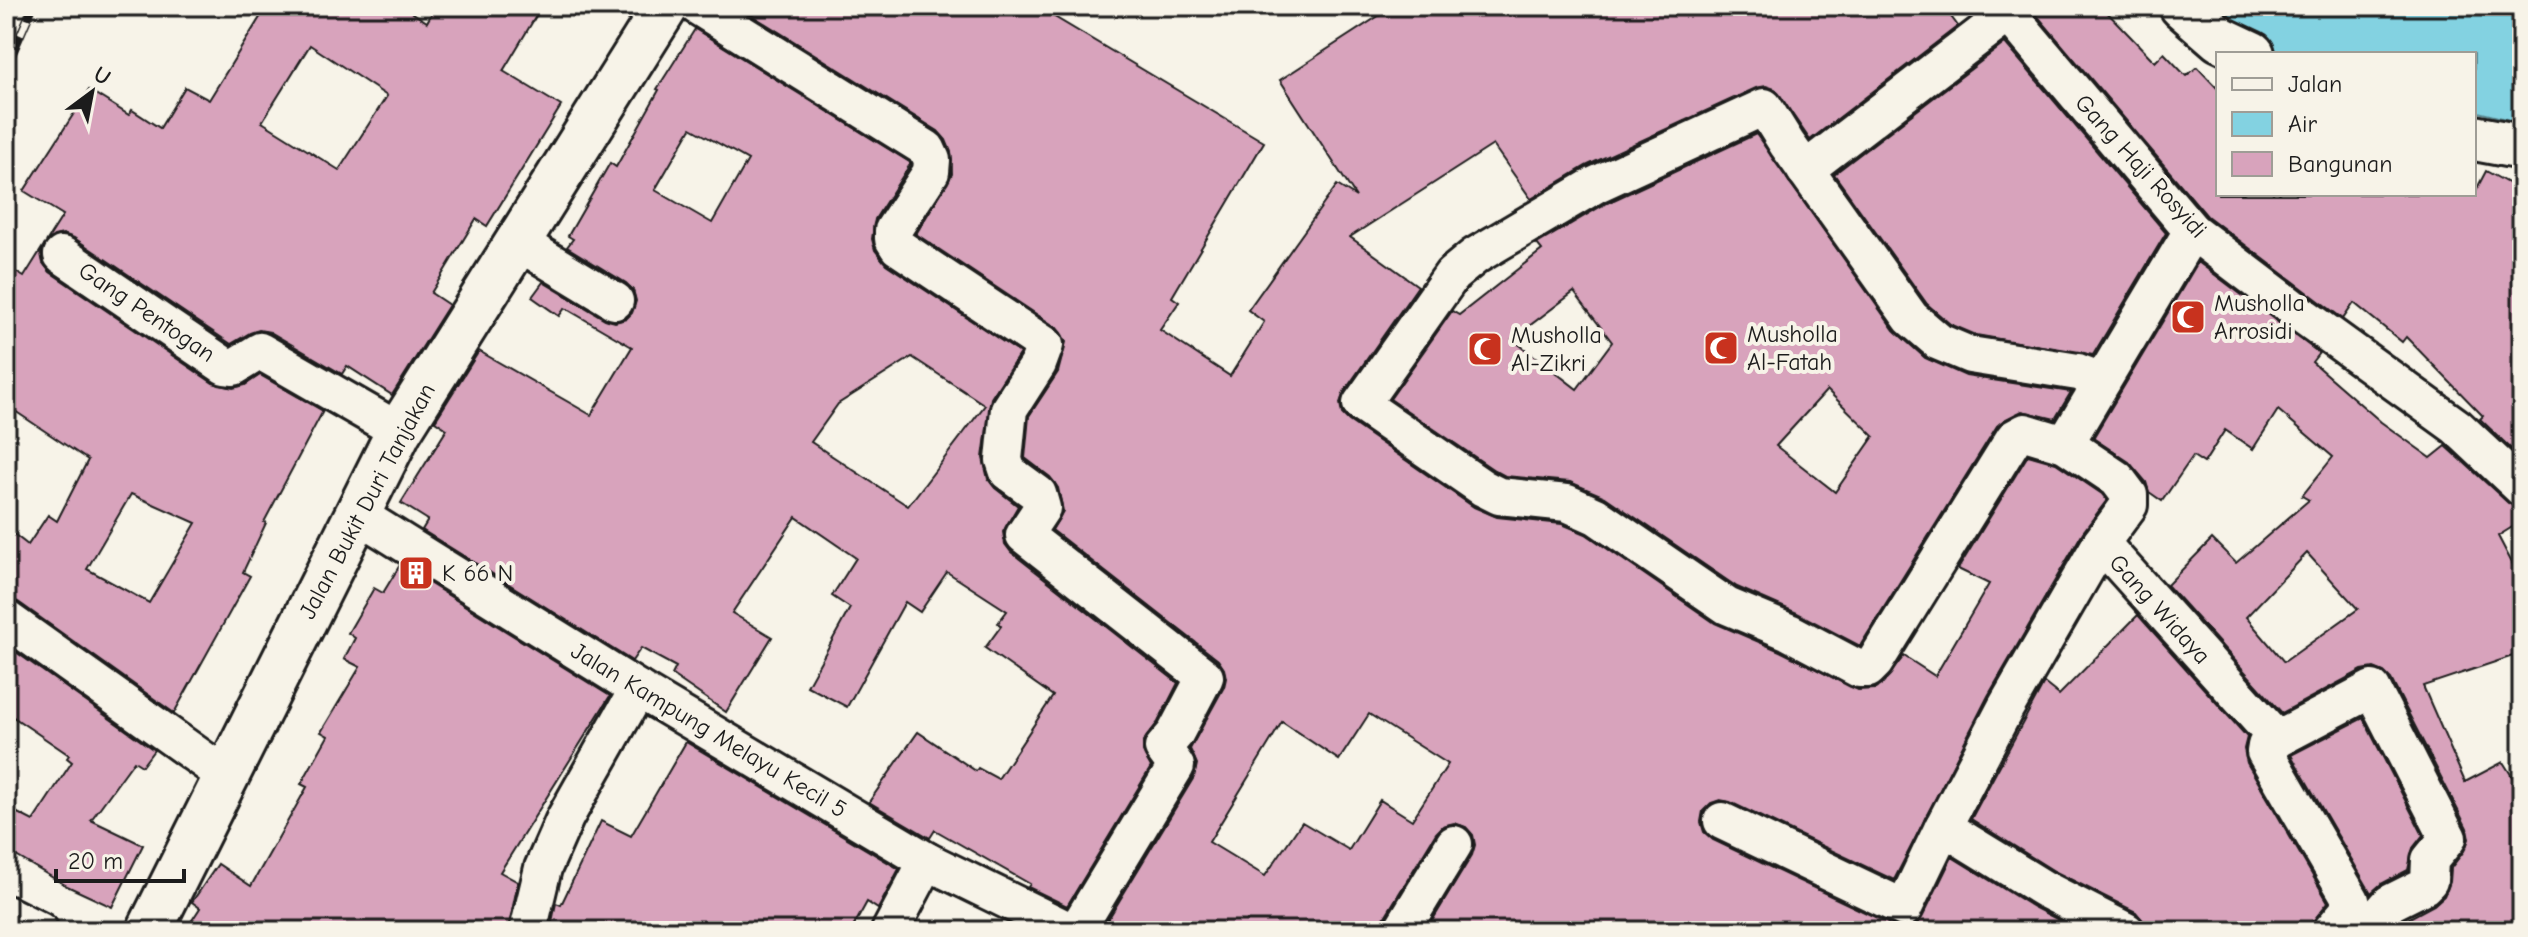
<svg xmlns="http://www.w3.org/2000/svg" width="2528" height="937" font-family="'Comic Neue',sans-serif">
<rect width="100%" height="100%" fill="#f7f3e8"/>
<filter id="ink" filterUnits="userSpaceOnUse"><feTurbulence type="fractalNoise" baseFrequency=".0125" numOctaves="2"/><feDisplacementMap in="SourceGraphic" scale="16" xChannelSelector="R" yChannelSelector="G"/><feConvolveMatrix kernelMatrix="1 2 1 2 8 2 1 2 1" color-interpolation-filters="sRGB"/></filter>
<g filter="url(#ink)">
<path fill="#83d2e1" stroke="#5a8992" stroke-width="2" d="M2202,6H2522V123L2474,111V54H2276L2246,42Z"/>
<g fill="#d8a3bc" stroke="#1c1c1c" stroke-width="2" fill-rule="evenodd">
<path d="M267,6H402L427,22L436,6H542L503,71L561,106L487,226L476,219L431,293L449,305L392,395L347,366L342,374L270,332L259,330L250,333L231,344L74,238L63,234L54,236L46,242L63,215L24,191L89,90L129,115L132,110L160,128L185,87L209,100ZM310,45L387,96L339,170L262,122Z"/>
<path d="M737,6H1036L1264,142L1172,297L1179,302L1160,330L1230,376L1264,322L1248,310L1337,185L1356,197L1280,80L1394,6H1943L1958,26L1810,140L1775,89L1766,86L1756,88L1586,166L1531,199L1493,145L1350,237L1418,286L1344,392L1340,403L1342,414L1349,421L1474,507L1497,517L1562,524L1586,534L1715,623L1780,651L1858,690L1875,689L1882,684L1904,656L1935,676L1989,584L1958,569L2028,455L2056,463L2102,494L2107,500L2083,532L1988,696L1894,880L1730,802L1720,800L1711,803L1703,811L1701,822L1704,832L1713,840L1896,927L1906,929L1915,926L1922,918L1952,857L2033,907L2080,931H1426L1472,855L1475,845L1473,835L1466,827L1454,823L1443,826L1436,833L1383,920L1380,931H1101L1194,777L1197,764L1190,749L1224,687L1226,678L1224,669L1218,660L1052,530L1063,511L1058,488L1050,477L1025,458L1029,416L1058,372L1066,342L1057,328L916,234L952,174L951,152L946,140L938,131ZM1369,714L1448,764L1412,820L1380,800L1349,850L1302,822L1265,876L1209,842L1282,722L1339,760Z"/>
<path d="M2029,6H2101L2155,62L2164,53L2186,76L2197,67L2218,89V194H2474L2486,171L2522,191V459L2480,419L2483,416L2406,337L2402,342L2354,303L2343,319L2207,216Z"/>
<path d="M695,29L911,163L875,219L872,239L875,250L886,264L1020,353L991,398L983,458L988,479L995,488L1018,506L1003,532L1005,544L1011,552L1178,683L1158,722L1143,742V752L1151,767L1067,906L1028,887L1030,884L935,830L930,838L869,802L918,732L976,771L978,768L998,779L1053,696L985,648L1001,626L998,623L1007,611L947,572L920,612L905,602L847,707L807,686L850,608L832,596L856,558L796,517L732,613L772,637L726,712L672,675L676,667L641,648L632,661L422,530L428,520L401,503L447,429L435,421L479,351L591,415L632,347L565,308L559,316L532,297L543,282L605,319L615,322L626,319L632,313L636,301L633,290L626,283L567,247L573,239L568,236L610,163L616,167L659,90L657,89ZM691,128L748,160L712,223L655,190ZM912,357L985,405L908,506L811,442L838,404Z"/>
<path d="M2005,43L2166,233L2093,355L1976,335L1950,324L1927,304L1834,174Z"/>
<path d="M1756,134L1894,330L1925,358L1966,376L2071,392L2055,419L2022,411L2004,420L1997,426L1860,646L1797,613L1737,587L1605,497L1570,482L1505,476L1494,470L1390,399L1452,311L1459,315L1542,250L1537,244L1605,204ZM1574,292L1612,342L1577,389L1512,339ZM1827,390L1874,436L1835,492L1776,446Z"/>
<path d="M44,245L41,254L43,263L50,272L213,383L233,388L245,385L260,375L323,411L264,522L266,523L243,572L250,576L174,713L18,602L6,598V528L28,545L48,515L57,521L88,460L6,405V266L24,277ZM131,494L196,523L149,603L87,569Z"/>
<path d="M2198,262L2319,353L2312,362L2381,422L2431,458L2446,446L2508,503L2522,508V521L2498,536L2522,582V653L2423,686L2465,782L2503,762L2522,792V931H2406L2400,923L2434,905L2444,896L2450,882L2451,868L2464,851L2469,839L2467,828L2391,679L2384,672L2374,668L2362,670L2282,713L2167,585L2212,539L2236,563L2309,500L2302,496L2333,457L2278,410L2253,449L2225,430L2204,463L2193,456L2162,501L2149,492L2146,482L2129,462L2093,438ZM2307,553L2358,609L2284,662L2246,617Z"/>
<path d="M400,565L610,696L500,872L518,882L508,931H185L200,908L192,902L218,864L251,886L307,787L301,784L328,736L321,732L360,667L344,659L355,638L348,633L374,588L383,593Z"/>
<path d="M2138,615L2247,737L2244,749L2247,763L2328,902L2314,920L2298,931H2151L2136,912L2054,871L1971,819L2044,683L2059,695Z"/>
<path d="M6,645L154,750L142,766L134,761L91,820L143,845L112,907L67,886L6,850V807L33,821L72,762L67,758L69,755L6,712Z"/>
<path d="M2363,718L2423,835L2413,848L2408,870L2381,884L2371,893L2291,755Z"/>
<path d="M686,742L899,869L878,909L867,902L851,931H550L556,903L561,905L601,821L631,836Z"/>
</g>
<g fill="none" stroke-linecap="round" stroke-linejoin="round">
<defs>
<g id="minor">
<path d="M697,6L927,149L932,160L931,172L893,230V239L898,247L1045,345L1038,364L1009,409L1004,460L1008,472L1038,494L1042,508L1024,535L1205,677L1175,734L1163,748L1176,766L1076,931"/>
<path d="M2002,6L2192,231L2305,317L2457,427L2522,488"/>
<path d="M1805,170L2008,14"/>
<path d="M518,242L615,301"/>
<path d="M62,255L225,366L234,367L260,351L399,431"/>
<path d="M2102,381L2078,372L1970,355L1939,342L1911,318L1787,144L1764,107L1595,185L1475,256L1452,275L1361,404L1483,488L1499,496L1567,503L1596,516L1727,606L1789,632L1859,669H1868L1875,662L2014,438L2025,432L2065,444L2117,479L2129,495V505L2101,543L2277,739L2266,746L2265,752L2351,900L2352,906L2331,931"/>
<path d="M2065,444L2192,231"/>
<path d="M357,514L638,689L927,861L1070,931"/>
<path d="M2101,543L2006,707L1943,827L2044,889L2126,931"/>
<path d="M6,619L226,776"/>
<path d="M2277,739L2372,689L2448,838L2430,860L2429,881L2424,886L2390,903L2365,931"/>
<path d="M1722,821L1904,908L1943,827"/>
<path d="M6,914L40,931"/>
<path d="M528,931L543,868L565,818L638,689"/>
<path d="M890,931L927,861"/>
<path d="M1401,931L1454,844"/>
</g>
<g id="tertiary">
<path d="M2182,6L2220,39L2252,54"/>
<path d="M2474,138L2522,147"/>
<path d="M149,931L399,431L666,6"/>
</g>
</defs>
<use href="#minor" stroke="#1c1c1c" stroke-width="42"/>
<use href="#tertiary" stroke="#1c1c1c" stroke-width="50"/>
<use href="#minor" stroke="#f7f3e8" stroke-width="36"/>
<use href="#tertiary" stroke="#f7f3e8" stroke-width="44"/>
<defs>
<g id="rail">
<path d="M6,8L7,6"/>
<path d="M6,68L33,6"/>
</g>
</defs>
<use href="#rail" stroke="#1c1c1c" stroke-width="9"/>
<use href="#rail" stroke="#f7f3e8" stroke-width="6" stroke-dasharray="18" stroke-linecap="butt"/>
</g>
</g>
<defs>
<symbol id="mosque-square" viewBox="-11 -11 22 22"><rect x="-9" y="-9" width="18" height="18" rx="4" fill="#c8321e" stroke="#f7f3e8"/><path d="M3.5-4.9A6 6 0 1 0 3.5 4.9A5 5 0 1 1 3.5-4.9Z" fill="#fff"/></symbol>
<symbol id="building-square" viewBox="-11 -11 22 22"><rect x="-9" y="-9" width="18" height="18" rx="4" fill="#c8321e" stroke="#f7f3e8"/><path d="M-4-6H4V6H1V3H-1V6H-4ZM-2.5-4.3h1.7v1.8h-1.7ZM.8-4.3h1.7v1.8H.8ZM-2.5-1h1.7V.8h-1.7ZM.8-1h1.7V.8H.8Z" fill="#fff"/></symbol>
</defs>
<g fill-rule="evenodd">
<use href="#mosque-square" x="2168" y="297" width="40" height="40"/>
<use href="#mosque-square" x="1701" y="328" width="40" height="40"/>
<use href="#mosque-square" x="1465" y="329" width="40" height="40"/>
<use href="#building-square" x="396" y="553" width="40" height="40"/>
</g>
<g text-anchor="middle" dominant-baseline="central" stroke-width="8" stroke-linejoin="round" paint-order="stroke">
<g font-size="24" fill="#1c1c1c" stroke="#f7f3e8">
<text transform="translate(2141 166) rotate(48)">Gang Haji Rosyidi</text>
<text transform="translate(147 312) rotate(34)">Gang Pentogan</text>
<text transform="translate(367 501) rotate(-62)">Jalan Bukit Duri Tanjakan</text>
<text transform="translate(2160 609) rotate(48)">Gang Widaya</text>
<text transform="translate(709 730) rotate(31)">Jalan Kampung Melayu Kecil 5</text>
</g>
<g font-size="24" fill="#1c1c1c" stroke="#f7f3e8" text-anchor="start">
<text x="2214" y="303">Musholla<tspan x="2214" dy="28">Arrosidi</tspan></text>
<text x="1747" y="334">Musholla<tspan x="1747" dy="28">Al-Fatah</tspan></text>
<text x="1511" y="335">Musholla<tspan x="1511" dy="28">Al-Zikri</tspan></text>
<text x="442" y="573">K 66 N</text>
</g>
</g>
<rect width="2528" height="937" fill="none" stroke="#f7f3e8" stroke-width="32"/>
<rect x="16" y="16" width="2496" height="905" fill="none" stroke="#1c1c1c" stroke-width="3" filter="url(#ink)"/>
<rect x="2216" y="52" width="260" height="144" fill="#f7f3e8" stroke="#9f9d96" stroke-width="2"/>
<rect x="2232" y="78" width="40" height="12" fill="#f7f3e8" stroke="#9f9d96" stroke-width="2"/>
<text x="2288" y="92" font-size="24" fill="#1c1c1c">Jalan</text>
<rect x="2232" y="112" width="40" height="24" fill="#83d2e1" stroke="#9f9d96" stroke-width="2"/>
<text x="2288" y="132" font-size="24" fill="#1c1c1c">Air</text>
<rect x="2232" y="152" width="40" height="24" fill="#d8a3bc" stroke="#9f9d96" stroke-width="2"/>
<text x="2288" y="172" font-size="24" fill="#1c1c1c">Bangunan</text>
<g transform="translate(92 92) rotate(32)" stroke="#f7f3e8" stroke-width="6" paint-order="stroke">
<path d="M0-6L14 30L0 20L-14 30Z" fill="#1c1c1c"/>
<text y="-12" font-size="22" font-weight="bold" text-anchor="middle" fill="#1c1c1c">U</text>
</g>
<path d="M56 869v12h128v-12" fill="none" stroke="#1c1c1c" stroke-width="4"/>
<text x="68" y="869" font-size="24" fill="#1c1c1c" stroke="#f7f3e8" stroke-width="6" paint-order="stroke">20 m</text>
</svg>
